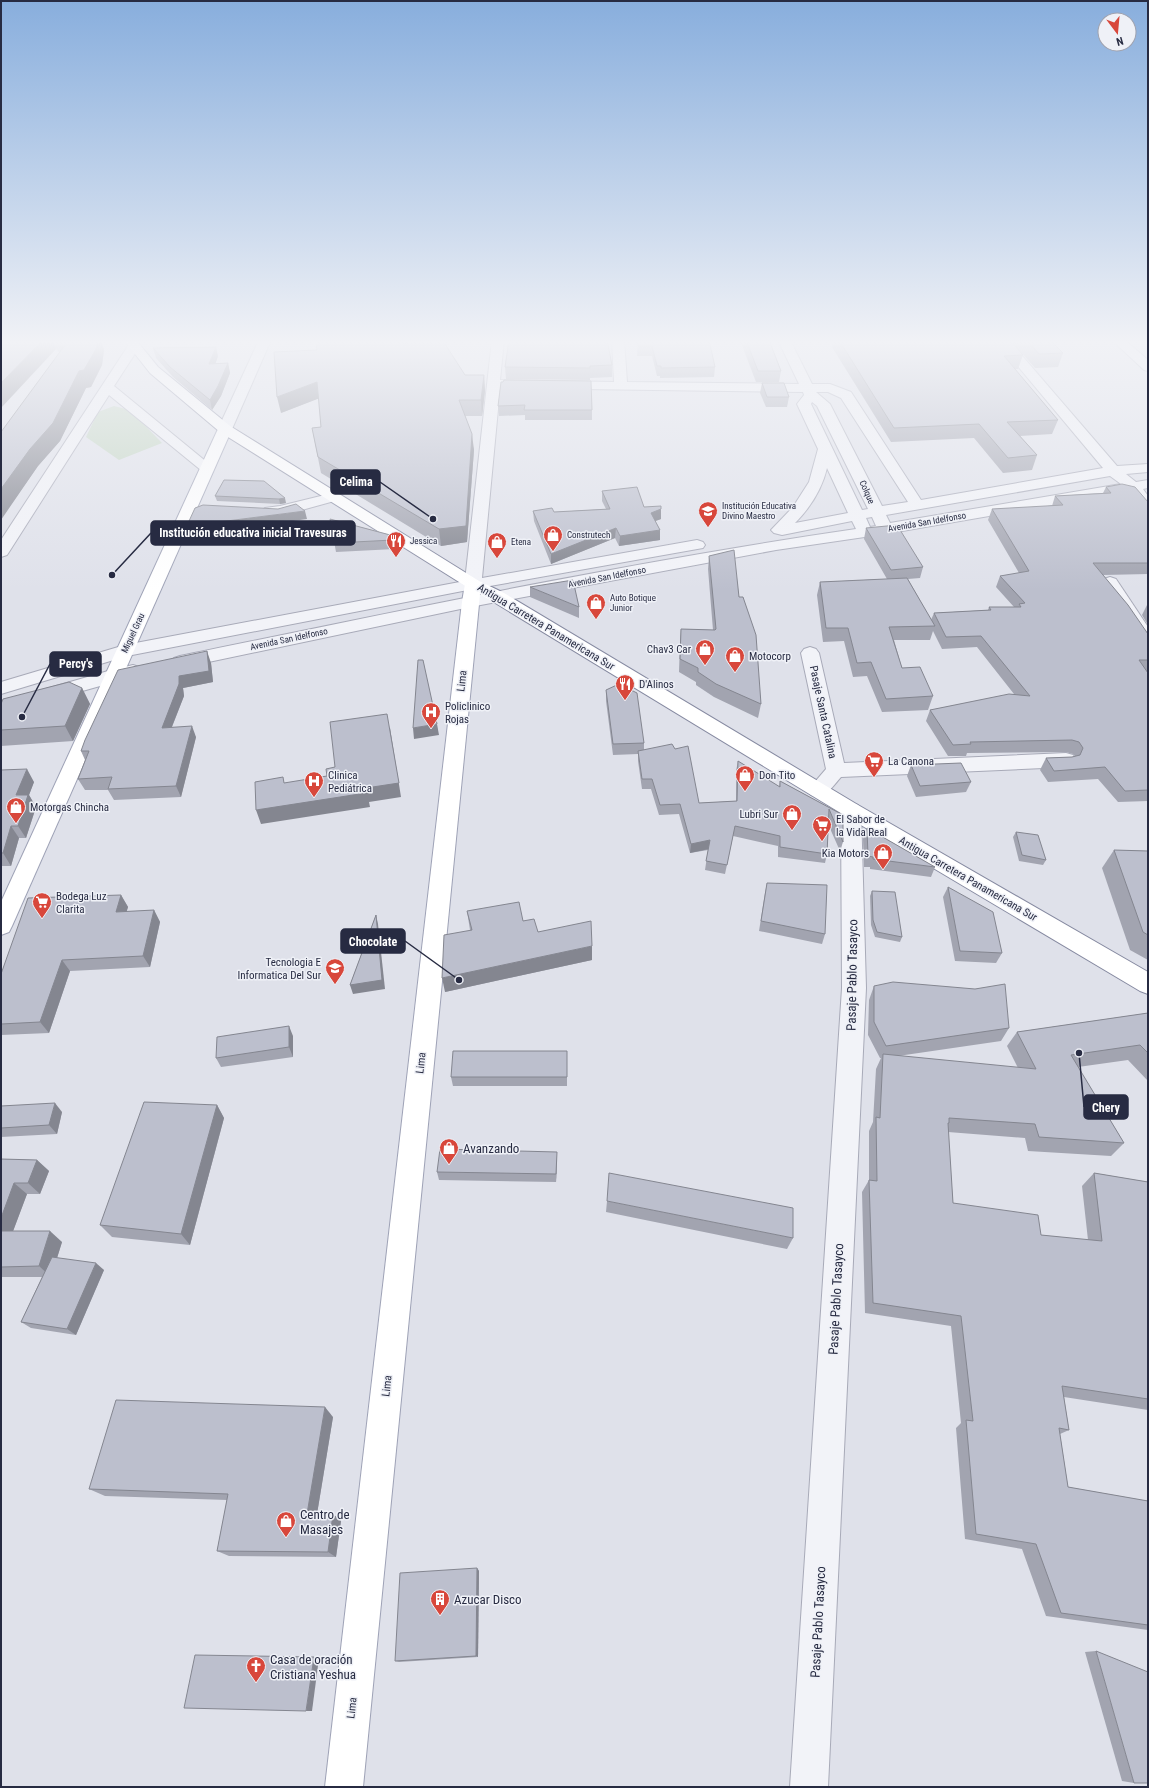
<svg xmlns="http://www.w3.org/2000/svg" width="1149" height="1788" font-family="'Roboto Condensed',sans-serif">
<rect width="100%" height="100%" fill="#dfe1ea"/>
<path fill="#c1d4c0" d="M114,406L130,410L162,443L119,460L86,437L98,412Z"/>
<g fill="none" stroke-linecap="round" stroke-linejoin="round">
<defs>
<g id="minor">
<path d="M259,340H271L232,429L230,432H220L218,429Z"/>
<path d="M492,340H504L500,380L614,382L612,340H624L627,382L799,384L778,340H790L812,384H830L851,392L921,500L1103,468L1001,346L1003,343H1011L1117,466L1148,464V472L1126,474L1136,482L1148,480V488L1143,489L1148,496V510L1143,508L1129,492L885,534L776,550L470,607L180,668L174,666L171,662L174,658L180,656C404,610 629,562 856,529L852,521L782,535L774,533L771,530L793,507L809,482L818,449L797,404L804,395L803,392L500,388L482,578L697,540L703,542L705,545L703,548L473,589L127,656L1,694V682L125,645L465,581ZM816,392H828L841,398L908,502L882,506L830,404ZM812,402L817,406L868,509L862,510L811,404ZM827,468L848,513L795,523C810,508 822,489 827,468ZM1110,476L1121,484L890,523L886,515ZM872,517L876,526L870,527L866,518Z"/>
<path d="M1112,340H1125L1148,360V371L1144,370Z"/>
<path d="M134,342L138,343L140,346L114,386L214,468L212,471L207,472L202,471L109,395L9,552L7,555L1,557V540L128,346L130,343Z"/>
<path d="M333,493L338,494L340,497L338,500L280,516L265,514L262,511L265,508L280,506Z"/>
<path d="M1110,577L1116,579L1148,627V645L1142,644L1102,582L1104,579Z"/>
<path d="M810,647L816,649L819,653L844,763L1066,753L1073,755L1076,760L1073,765L1066,767L841,777C832,787 826,799 811,795L808,790L826,769L801,653L804,649Z"/>
<path d="M133,665L139,667L142,671L139,675L1,714V702L108,671Z"/>
<path d="M851,803L858,805L861,810L866,988L828,1787H790L842,988L841,810L844,805Z"/>
</g>
<g id="major">
<path d="M225,425L230,426L232,429L12,926L9,932L1,935V902L218,429L220,426Z"/>
<path d="M473,579L479,581L481,584L363,1787H325L462,602L465,584L467,581Z"/>
</g>
<path id="highway" d="M124,340H136L158,367L230,426L479,581L504,593L858,805L1148,972V994L1140,991L844,815L492,601L467,587L220,432L150,373Z"/>
</defs>
<use href="#minor" stroke="#a8aab8" stroke-width="2"/>
<use href="#major" stroke="#9ea2b6" stroke-width="2"/>
<use href="#highway" stroke="#868aa1" stroke-width="2"/>
<use href="#minor" fill="#f2f3f8" fill-rule="evenodd"/>
<use href="#major" fill="#fff" fill-rule="evenodd"/>
<use href="#highway" fill="#fff" fill-rule="evenodd"/>
</g>
<g fill="#a2a4b0">
<path d="M1,340H101L104,350L102,365L91,387L86,388L60,441L38,466L11,504L60,353L56,349Z"/>
<path d="M638,340L715,367L714,377L660,378V376H657L652,356H637Z"/>
<path d="M740,340H769L781,371L779,382H756Z"/>
<path d="M834,340H1050L1063,353L1058,367L1035,368L1012,342L1023,355L1018,369H1015L1058,420L1052,434L1020,436L1037,455L1032,470L1003,473L974,438L891,442L832,347Z"/>
<path d="M406,344L465,375H484L485,391L482,416H465L474,450L467,542L441,546L321,473L312,428L321,427L319,398L281,413Z"/>
<path d="M153,348L218,356L215,364L228,363L230,373L221,396L212,410L173,377L156,358Z"/>
<path d="M612,365V377L590,378V380L506,379L505,367Z"/>
<path d="M501,382L592,410V420H525V415L499,416L498,406Z"/>
<path d="M762,383L789,397L787,407H766L760,393Z"/>
<path d="M264,481L286,503L280,504L217,501L215,496Z"/>
<path d="M1106,487L1148,502V574L1103,575L1148,634V672H1147L1148,673V801L1118,802L1098,779L1048,782L1040,770L1046,758L1072,757L1075,756L1073,754L1066,752L967,753L966,756H948L926,721L930,710L1014,694L977,647L942,649L933,631L930,640H894L902,668L933,696L928,710L882,712L867,676L853,677L844,641L823,642L817,595L820,582L887,579L864,539L866,528L923,567L920,578L908,579L931,620L934,613L988,610L989,607H1014L996,587L1000,576L1019,573L988,520L992,509L1052,506L1055,496L1103,493Z"/>
<path d="M602,491L644,507L661,509V519L655,521L660,530V540L619,546L615,538L551,564L534,521L533,511L554,512L606,509L602,501Z"/>
<path d="M330,519L394,536L395,545V549L336,552Z"/>
<path d="M709,556L739,597L761,704L758,718L714,697L696,685V682L679,672L680,642L681,629L713,630L708,569Z"/>
<path d="M530,587L579,607V618L530,597Z"/>
<path d="M1148,603V625L1142,615Z"/>
<path d="M211,663L213,682L183,688L184,696L172,727L196,737L181,797L114,800L108,790H85L78,779L85,760L81,751Z"/>
<path d="M82,688L90,704L73,741L1,746V704Z"/>
<path d="M606,690L644,743V750L699,803L736,801V771L738,761L779,787L780,781L843,815V842L840,851L828,824L827,854L825,863L778,857V846L733,836L725,874L705,870L708,850L690,853L679,814L659,815L651,789H642L638,761V754L613,755L606,701Z"/>
<path d="M911,765L971,782L966,792L916,797L907,776Z"/>
<path d="M1,770L34,782L29,795L36,807L26,838H19L11,866H1Z"/>
<path d="M867,828L935,867L931,877L870,869V867H864L863,839Z"/>
<path d="M1016,832L1046,860L1043,865L1019,861L1013,837Z"/>
<path d="M1114,850L1148,851V960L1130,950L1102,868Z"/>
<path d="M767,883L825,934L822,944L759,931L765,893Z"/>
<path d="M948,887L1002,953L996,963L955,961L943,897Z"/>
<path d="M872,891L902,937L900,942L875,937L871,925L870,896Z"/>
<path d="M121,895L128,907L126,912L154,910L160,922L150,967L70,971L49,1033L1,1035V974Z"/>
<path d="M467,911L523,921L538,932L592,960L445,992L470,930Z"/>
<path d="M874,986L1009,1028L1001,1041L898,1056L1018,1068L1007,1046L1017,1032L1148,1013V1081L1128,1060L1078,1067L1124,1143L1111,1156L1028,1151L1025,1138L948,1132L953,1203L1041,1235L1088,1240L1082,1186L1094,1173L1148,1182V1410L1064,1397L1069,1430L1060,1434L1068,1487L1148,1501V1630L1046,1616L1022,1549L965,1539L956,1428L961,1423L951,1326L865,1313L862,1192L869,1180V1131L873,1122L876,1069L881,1058H880L868,1035L869,1000Z"/>
<path d="M293,1036V1057L221,1067L216,1058Z"/>
<path d="M567,1060V1086H453L451,1077Z"/>
<path d="M217,1105L224,1118L190,1245L112,1237L100,1225Z"/>
<path d="M1,1106L62,1112L57,1134L1,1137Z"/>
<path d="M1,1159L37,1160L49,1171L40,1194H27L13,1231L62,1242L57,1258L104,1270L76,1335L31,1328L21,1322L42,1277H1Z"/>
<path d="M557,1160L556,1182L439,1180L437,1172Z"/>
<path d="M607,1201L793,1238L787,1249L606,1212Z"/>
<path d="M333,1417L317,1514H333L341,1521L336,1557L229,1556L217,1551L227,1500L105,1496L89,1489Z"/>
<path d="M477,1568L479,1571L478,1657L399,1662L395,1661Z"/>
<path d="M1096,1651L1134,1783L1122,1781L1085,1652Z"/>
</g>
<g fill="#848690">
<path d="M43,340H52L56,349L1,408V383Z"/>
<path d="M98,340H101L104,350L102,365L91,387L86,388L60,441L38,466L1,520V489L79,371Z"/>
<path d="M403,340H405L406,343L404,360L403,344Z"/>
<path d="M216,347L218,356L212,374L209,364Z"/>
<path d="M228,363L230,373L221,396L212,410L210,400Z"/>
<path d="M484,375L485,391L482,416L481,400Z"/>
<path d="M317,382L320,398L281,413L277,397Z"/>
<path d="M472,434L474,450L467,542L441,546L439,529Z"/>
<path d="M285,498L286,503L280,504L279,499Z"/>
<path d="M661,509V519L650,523L651,513Z"/>
<path d="M305,511L307,519L222,531L219,535L186,541L184,532L219,522Z"/>
<path d="M616,528L615,538L551,564V554Z"/>
<path d="M660,530V540L619,546L620,536Z"/>
<path d="M394,536L395,545V549L393,540Z"/>
<path d="M207,651L211,663L213,682L183,688L184,696L167,739L162,728L179,676Z"/>
<path d="M82,688L90,704L73,741L65,726Z"/>
<path d="M437,724L439,735L414,739L413,728Z"/>
<path d="M192,726L196,737L181,797L176,786Z"/>
<path d="M390,728L401,797L369,802L370,807L261,824L256,810L366,788Z"/>
<path d="M27,769L34,782L29,795L36,807L26,838L18,826L16,795Z"/>
<path d="M11,826L19,838L11,866L3,853Z"/>
<path d="M710,840L709,849L690,853L691,844Z"/>
<path d="M121,895L128,907L123,924L116,912Z"/>
<path d="M154,910L160,922L150,967L143,956Z"/>
<path d="M376,915L378,924L385,989L353,994L350,985Z"/>
<path d="M592,946V960L445,992L442,978Z"/>
<path d="M62,960L70,971L49,1033L40,1022Z"/>
<path d="M289,1026L293,1036V1057L289,1047Z"/>
<path d="M55,1103L62,1112L57,1134L49,1125Z"/>
<path d="M217,1105L224,1118L190,1245L181,1234Z"/>
<path d="M557,1152V1160L556,1182V1174Z"/>
<path d="M37,1160L49,1171L40,1194L28,1183Z"/>
<path d="M14,1183L27,1194L9,1242L1,1235V1218Z"/>
<path d="M50,1231L62,1242L51,1277L39,1266Z"/>
<path d="M96,1263L104,1270L76,1335L67,1329Z"/>
<path d="M325,1407L333,1417L316,1520L307,1514Z"/>
<path d="M333,1514L341,1521L336,1557L328,1552Z"/>
<path d="M477,1568L479,1571L478,1657L476,1656Z"/>
<path d="M314,1657L319,1658L312,1711H306Z"/>
</g>
<g fill="#bcbfcd" stroke="#848690">
<path d="M1,340H43L1,383Z"/>
<path d="M58,340H98L96,349L84,370L79,371L53,423L30,449L1,489V432L65,345Z"/>
<path d="M316,340H403V344H445L465,375H484L481,400H459L472,434L466,526L439,529L318,457L312,428L321,427L317,382L277,397L274,352L317,350Z"/>
<path d="M509,340H607L612,365L590,366V368L505,367Z"/>
<path d="M638,340H709L715,367L661,368V366H657L652,346H638Z"/>
<path d="M746,340H769L781,371H758Z"/>
<path d="M839,340H1010L1023,355L1004,356L1058,420L1007,422L1037,455L1008,458L979,424L894,428Z"/>
<path d="M1027,340H1050L1063,353L1039,354Z"/>
<path d="M216,347L209,364L228,363L218,386L210,400L170,367L153,348Z"/>
<path d="M504,380L591,381L592,410H524L525,405L498,406L501,382H503Z"/>
<path d="M762,383H784L789,397H767Z"/>
<path d="M224,480L264,481L285,498L279,499L215,496Z"/>
<path d="M1122,484L1135,487L1148,502V563H1093L1128,605L1148,634V660H1139L1148,673V790L1125,791L1105,767L1054,771L1046,758L1072,757L1080,755L1083,748L1079,742L1072,740L970,742L971,744L953,745L930,710L1009,694L1030,696L981,636L946,637L934,613L991,610L989,607H1021L1019,604L1025,603L1000,576L1029,571L992,509L1063,505L1055,496L1111,493L1106,487Z"/>
<path d="M637,487L644,507L661,506V509L651,513L660,530L620,536L616,528L551,554L533,511L552,508L554,512L610,509L602,491Z"/>
<path d="M296,504L305,511L219,522L216,527L184,532L195,508L203,505L278,509Z"/>
<path d="M330,519L394,536L393,540L335,543Z"/>
<path d="M897,525L923,567L891,570L866,528Z"/>
<path d="M734,550L739,597H743L756,635L761,704L716,684L698,672V668L680,659L681,629L715,630L716,629L709,556Z"/>
<path d="M907,578L935,626L889,627L902,668L920,667L933,696L886,699L871,662L857,663L848,628H826L820,582Z"/>
<path d="M573,580L579,607L530,587Z"/>
<path d="M207,651L209,671L179,676V684L162,728L192,726L176,786L108,789L112,777L78,779L89,751H81L85,740L118,670Z"/>
<path d="M418,660H423L437,724L413,728Z"/>
<path d="M69,682L82,688L65,726L1,730V704L3,699Z"/>
<path d="M619,684L637,693L644,743L613,744L606,690Z"/>
<path d="M387,714L399,783L366,788V793L256,810L255,782L283,777L284,783L327,776L326,769L335,767L330,722Z"/>
<path d="M672,744L675,749L688,746L699,803L737,801L738,761L780,787V781L843,815V842L829,809L827,854L780,847V836L735,826L727,865L706,861L710,840L691,844L680,804L660,805L652,779H642L638,751Z"/>
<path d="M961,763L971,782L920,786L911,765Z"/>
<path d="M27,769L16,795H28L18,826H11L3,853H1V770Z"/>
<path d="M867,828L935,867L873,859V857L868,856Z"/>
<path d="M1016,832L1038,835L1046,860L1022,855Z"/>
<path d="M1114,850L1148,851V935L1143,932Z"/>
<path d="M767,883L827,885L825,934L761,921Z"/>
<path d="M948,887L993,912L1002,953L960,951Z"/>
<path d="M872,891L895,892L902,937L877,932L873,920Z"/>
<path d="M121,895L116,912L154,910L143,956L62,960L40,1022L1,1024V974L28,898Z"/>
<path d="M519,902L523,921L534,919L538,932L591,921L592,946L442,978L444,935L472,930L467,911Z"/>
<path d="M376,915L382,980L350,985Z"/>
<path d="M893,982L975,989L1005,984L1009,1028L886,1046L874,1022V986Z"/>
<path d="M1148,1013V1053L1140,1045L1071,1055L1124,1143L1039,1137L1035,1124L949,1118V1123H948L953,1203L1038,1215L1041,1235L1102,1241L1094,1173L1148,1182V1399L1062,1386L1069,1430L1059,1428L1068,1487L1148,1501V1625L1061,1613L1036,1544L976,1534L966,1420L973,1421L961,1316L873,1303L869,1180L877,1181L876,1117L880,1118L883,1054L1036,1069L1017,1032Z"/>
<path d="M289,1026V1047L216,1058L217,1037Z"/>
<path d="M453,1051H567V1077H451Z"/>
<path d="M144,1102L217,1105L181,1234L100,1225Z"/>
<path d="M55,1103L49,1125L1,1128V1106Z"/>
<path d="M440,1149L557,1152L556,1174L437,1172Z"/>
<path d="M1,1159L37,1160L28,1183H14L1,1218Z"/>
<path d="M609,1173L793,1208V1238L607,1201Z"/>
<path d="M1,1231H50L39,1266L1,1267Z"/>
<path d="M52,1257L96,1263L67,1329L21,1322Z"/>
<path d="M116,1400L325,1407L307,1514H333L328,1552L217,1551L228,1494L89,1489Z"/>
<path d="M477,1568L476,1656L395,1661L400,1573Z"/>
<path d="M1096,1651L1148,1672V1783H1134Z"/>
<path d="M195,1655L314,1657L306,1711L184,1708Z"/>
</g>
<linearGradient id="sky" x2="0" y2="1"><stop stop-color="#88aedd"/><stop offset="0.58" stop-color="#f1f2f6"/><stop offset="1" stop-color="#f1f2f6" stop-opacity="0"/></linearGradient>
<rect width="1149" height="590" fill="url(#sky)"/>
<defs>
<symbol id="school-pin" viewBox="-11 -11 22 30"><path d="M0 17L-7.5 6A9.5 9.5 0 1 1 7.5 6Z" fill="#d8473b" stroke="#eff1f7"/><path d="M0-5L7-2L0 1L-7-2ZM-4 1L0 2.5L4 1V4Q0 6-4 4Z" fill="#fff"/></symbol>
<symbol id="shop-pin" viewBox="-11 -11 22 30"><path d="M0 17L-7.5 6A9.5 9.5 0 1 1 7.5 6Z" fill="#d8473b" stroke="#eff1f7"/><path d="M-5-2.5h2.3a2.7 3.5 0 0 1 5.4 0H5L5.5 6h-11ZM-1.5-2.5h3a1.5 2.3 0 0 0-3 0Z" fill="#fff"/></symbol>
<symbol id="restaurant-pin" viewBox="-11 -11 22 30"><path d="M0 17L-7.5 6A9.5 9.5 0 1 1 7.5 6Z" fill="#d8473b" stroke="#eff1f7"/><path d="M-5-6h1v4h1v-4h1v4h1v-4h1v5L-1.5 .5V6h-2V.5L-5-1ZM5-6V6H3V1.5H1.5Q1.5-4 5-6Z" fill="#fff"/></symbol>
<symbol id="hospital-pin" viewBox="-11 -11 22 30"><path d="M0 17L-7.5 6A9.5 9.5 0 1 1 7.5 6Z" fill="#d8473b" stroke="#eff1f7"/><path d="M-5-5h3v3.5h4V-5h3V5h-3V1.5h-4V5h-3Z" fill="#fff"/></symbol>
<symbol id="supermarket-pin" viewBox="-11 -11 22 30"><path d="M0 17L-7.5 6A9.5 9.5 0 1 1 7.5 6Z" fill="#d8473b" stroke="#eff1f7"/><path d="M-6-5.5h2.5l.6 2H6L4.5 2H-2.5L-4.4-4H-6ZM-1.5 3.2a1.3 1.3 0 1 0 .1 0ZM3 3.2a1.3 1.3 0 1 0 .1 0Z" fill="#fff"/></symbol>
<symbol id="building-pin" viewBox="-11 -11 22 30"><path d="M0 17L-7.5 6A9.5 9.5 0 1 1 7.5 6Z" fill="#d8473b" stroke="#eff1f7"/><path d="M-4-6H4V6H1V3H-1V6H-4ZM-2.5-4.3h1.7v1.8h-1.7ZM.8-4.3h1.7v1.8H.8ZM-2.5-1h1.7V.8h-1.7ZM.8-1h1.7V.8H.8Z" fill="#fff"/></symbol>
<symbol id="church-pin" viewBox="-11 -11 22 30"><path d="M0 17L-7.5 6A9.5 9.5 0 1 1 7.5 6Z" fill="#d8473b" stroke="#eff1f7"/><path d="M-1.2-6h2.4v3.5h3.3v2.4h-3.3V6h-2.4V-.1h-3.3v-2.4h3.3Z" fill="#fff"/></symbol>
</defs>
<g fill-rule="evenodd">
<use href="#school-pin" x="697" y="500" width="22" height="30"/>
<use href="#shop-pin" x="542" y="524" width="22" height="30"/>
<use href="#restaurant-pin" x="385" y="530" width="22" height="30"/>
<use href="#shop-pin" x="486" y="531" width="22" height="30"/>
<use href="#shop-pin" x="585" y="592" width="22" height="30"/>
<use href="#shop-pin" x="694" y="638" width="22" height="30"/>
<use href="#shop-pin" x="724" y="645" width="22" height="30"/>
<use href="#restaurant-pin" x="614" y="673" width="22" height="30"/>
<use href="#hospital-pin" x="420" y="701" width="22" height="30"/>
<use href="#supermarket-pin" x="863" y="750" width="22" height="30"/>
<use href="#shop-pin" x="734" y="764" width="22" height="30"/>
<use href="#hospital-pin" x="303" y="770" width="22" height="30"/>
<use href="#shop-pin" x="5" y="796" width="22" height="30"/>
<use href="#shop-pin" x="781" y="803" width="22" height="30"/>
<use href="#supermarket-pin" x="811" y="814" width="22" height="30"/>
<use href="#shop-pin" x="872" y="842" width="22" height="30"/>
<use href="#supermarket-pin" x="31" y="891" width="22" height="30"/>
<use href="#school-pin" x="324" y="957" width="22" height="30"/>
<use href="#shop-pin" x="438" y="1137" width="22" height="30"/>
<use href="#shop-pin" x="275" y="1510" width="22" height="30"/>
<use href="#building-pin" x="429" y="1588" width="22" height="30"/>
<use href="#church-pin" x="245" y="1655" width="22" height="30"/>
</g>
<g text-anchor="middle" dominant-baseline="central" stroke-width="3" stroke-linejoin="round" paint-order="stroke">
<g font-size="9" fill="#272b42" stroke="#eff1f7">
<text transform="translate(867 492) rotate(66)">Colque</text>
<text transform="translate(927 522) rotate(-10)">Avenida San Idelfonso</text>
<text transform="translate(607 577) rotate(-11)">Avenida San Idelfonso</text>
<text transform="translate(133 633) rotate(-65)">Miguel Grau</text>
<text transform="translate(289 639) rotate(-12)">Avenida San Idelfonso</text>
</g>
<g font-size="9" fill="#272b42" stroke="#eff1f7" text-anchor="start">
<text x="722" y="506">Institución Educativa<tspan x="722" dy="10">Divino Maestro</tspan></text>
<text x="567" y="535">Construtech</text>
<text x="410" y="541">Jessica</text>
<text x="511" y="542">Etena</text>
<text x="610" y="598">Auto Botique<tspan x="610" dy="10">Junior</tspan></text>
</g>
<g font-size="11" fill="#272b42" stroke="#eff1f7">
<text transform="translate(546 627) rotate(31)">Antigua Carretera Panamericana Sur</text>
<text transform="translate(462 681) rotate(-84)">Lima</text>
<text transform="translate(823 712) rotate(78)">Pasaje Santa Catalina</text>
<text transform="translate(968 879) rotate(30)">Antigua Carretera Panamericana Sur</text>
<text transform="translate(421 1063) rotate(-84)">Lima</text>
<text transform="translate(387 1386) rotate(-84)">Lima</text>
<text transform="translate(352 1708) rotate(-84)">Lima</text>
</g>
<g font-size="11" fill="#272b42" stroke="#eff1f7" text-anchor="start">
<text x="691" y="649" text-anchor="end">Chav3 Car</text>
<text x="749" y="656">Motocorp</text>
<text x="639" y="684">D'Alinos</text>
<text x="445" y="706">Policlinico<tspan x="445" dy="13">Rojas</tspan></text>
<text x="888" y="761">La Canona</text>
<text x="328" y="775">Clinica<tspan x="328" dy="13">Pediátrica</tspan></text>
<text x="759" y="775">Don Tito</text>
<text x="30" y="807">Motorgas Chincha</text>
<text x="778" y="814" text-anchor="end">Lubri Sur</text>
<text x="836" y="819">El Sabor de<tspan x="836" dy="13">la Vida Real</tspan></text>
<text x="869" y="853" text-anchor="end">Kia Motors</text>
<text x="56" y="896">Bodega Luz<tspan x="56" dy="13">Clarita</tspan></text>
<text x="321" y="962" text-anchor="end">Tecnologia E<tspan x="321" dy="13">Informatica Del Sur</tspan></text>
</g>
<g font-size="13" fill="#272b42" stroke="#eff1f7">
<text transform="translate(852 975) rotate(-89)">Pasaje Pablo Tasayco</text>
<text transform="translate(836 1299) rotate(-87)">Pasaje Pablo Tasayco</text>
<text transform="translate(818 1622) rotate(-87)">Pasaje Pablo Tasayco</text>
</g>
<g font-size="13" fill="#272b42" stroke="#eff1f7" text-anchor="start">
<text x="463" y="1148">Avanzando</text>
<text x="300" y="1514">Centro de<tspan x="300" dy="15">Masajes</tspan></text>
<text x="454" y="1599">Azucar Disco</text>
<text x="270" y="1659">Casa de oración<tspan x="270" dy="15">Cristiana Yeshua</tspan></text>
</g>
</g>
<path fill="none" stroke="#272b42" stroke-width="1.5" d="M433 519L380 482M112 575L151 533M22 717L50 664M459 980L405 941M1079 1053L1084 1107"/>
<g fill="#272b42" stroke="#eff1f7" stroke-width="1.5">
<circle cx="433" cy="519" r="4"/>
<circle cx="112" cy="575" r="4"/>
<circle cx="22" cy="717" r="4"/>
<circle cx="459" cy="980" r="4"/>
<circle cx="1079" cy="1053" r="4"/>
</g>
<g fill="#272b42" stroke="#272b42" stroke-width="1.5">
<rect x="331" y="470" width="49" height="24" rx="4"/>
<rect x="151" y="521" width="204" height="24" rx="4"/>
<rect x="50" y="652" width="51" height="24" rx="4"/>
<rect x="341" y="929" width="64" height="24" rx="4"/>
<rect x="1084" y="1095" width="44" height="24" rx="4"/>
</g>
<g font-size="12" text-anchor="middle" font-weight="bold" fill="#fff">
<text x="356" y="486">Celima</text>
<text x="253" y="537">Institución educativa inicial Travesuras</text>
<text x="76" y="668">Percy's</text>
<text x="373" y="946">Chocolate</text>
<text x="1106" y="1112">Chery</text>
</g>
<rect width="1149" height="1788" fill="none" stroke="#272b42" stroke-width="4"/>
<g transform="translate(1117 32) rotate(164)"><circle r="19" fill="#eff1f7" stroke="#9fa2af"/>
<path d="M0-3L7 15L0 10L-7 15Z" fill="#d8473b"/>
<text y="-6" font-size="11" font-weight="bold" text-anchor="middle" fill="#272b42">N</text>
</g>
</svg>
